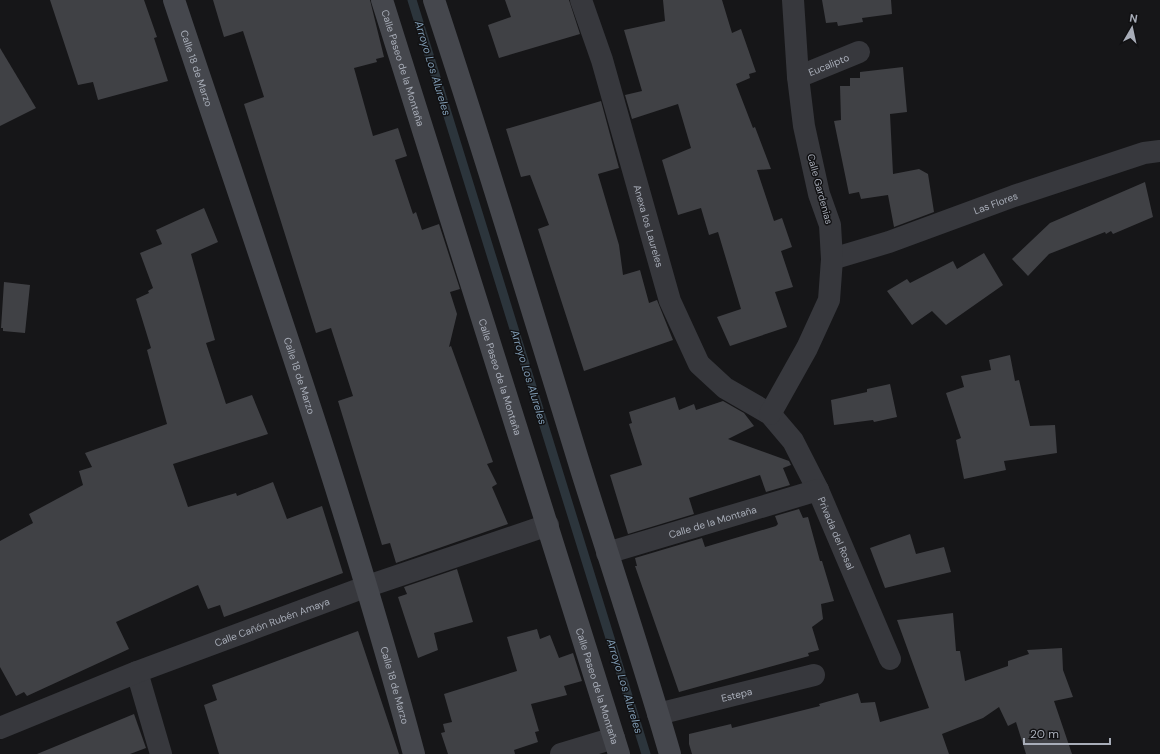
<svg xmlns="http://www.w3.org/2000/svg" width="1160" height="754" font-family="'DM Sans',sans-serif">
<rect width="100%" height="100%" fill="#161618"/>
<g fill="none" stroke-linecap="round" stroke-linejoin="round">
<path stroke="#2c353c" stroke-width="9" d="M412,0L646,754"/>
</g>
<g fill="#404145">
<path d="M50,0H144L157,37L154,38L168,81L98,100L93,82L78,85Z"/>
<path d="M213,0H370L384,57L376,59L377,62L354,68L373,136L398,128L407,156L395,160L413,214L416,212L422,230L439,224L460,289L450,292L457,314L449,347L451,346L493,462L487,464L497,484L492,487L508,524L396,563L390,543L382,545L338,401L353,396L331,328L316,333L244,104L264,97L243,31L224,37Z"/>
<path d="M505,0H569L580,34L499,58L488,25L511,17Z"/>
<path d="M663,0H722L732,33L741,29L756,72L749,74L750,78L736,84L753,128L755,127L771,169L757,170L774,221L782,218L792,247L781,251L793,287L775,292L787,327L730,346L717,317L741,309L718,232L709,235L701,208L678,215L662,160L691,148L678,104L632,119L625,95L642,91L624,30L665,21Z"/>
<path d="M822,0H891L892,14L862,18L863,22L838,26L837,22L826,23Z"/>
<path d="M0,48L36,108L0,126Z"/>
<path d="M903,67L907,112L890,114L893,174L919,169L928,174L934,212L894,227L888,195L861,199L859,192L849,194L834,121L841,120L840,86H850V78H860V72Z"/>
<path d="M601,101L619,168L598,174L619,245L623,275L640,270L649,303L657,300L673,340L584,371L538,229L549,225L530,175L521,177L506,129Z"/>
<path d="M1145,182L1153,217L1113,234L1111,231L1106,234L1105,232L1049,254L1028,276L1012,259L1050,223Z"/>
<path d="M204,208L218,242L191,254L215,340L206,343L226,404L252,395L268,434L173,464L188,507L236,493L237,496L273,482L287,519L322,506L343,573L224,617L220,605L208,609L198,585L116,622L129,649L27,696L24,692L16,696L0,667V541L33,523L29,514L83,485L79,471L92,467L85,453L167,424L147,350L151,348L136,299L149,293L148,291L153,288L140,253L162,244L156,230Z"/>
<path d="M984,253L1003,285L946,325L932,311L912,325L887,291L907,279L910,283L953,261L957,269Z"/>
<path d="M4,282L30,285L25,333L3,331V328H1Z"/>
<path d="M1010,355L1015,381L1019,380L1030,426L1055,425L1057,453L1004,461L1006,470L964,479L956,440L961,438L946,393L964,387L961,376L991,370L989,360Z"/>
<path d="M890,384L897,417L874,422L873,420L834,425L831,400L867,392V389Z"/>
<path d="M675,397L679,410L694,404L696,410L723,401L744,413L754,426L728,439L789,461L791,465L783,468L790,485L766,492L760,475L689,498L694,514L628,534L610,475L642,465L629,424L632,423L629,412Z"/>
<path d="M799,509L803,518L808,517L820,561H822L834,601L821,604L823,619L812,627L819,650L808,653L809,656L679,692L635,566H637L635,558L702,538L705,547L776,526L778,524L775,516Z"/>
<path d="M910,534L916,554L944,547L951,572L885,588L870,548Z"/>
<path d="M457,569L473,622L434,633L438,650L418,658L398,597L407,594L404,587Z"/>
<path d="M953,613L956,651H960L965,681L1008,666V661L1029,654L1027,650L1062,648L1063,670L1073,697L1054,701L1072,754H1026L1016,722L1008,726L999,707L983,718L942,734L949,754H692L689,744V734L731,724L732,728L820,706L819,704L858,693L861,703L875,702L880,722L929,708L897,620Z"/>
<path d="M537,629L540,639L550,635L559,658L573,653L582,681L564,686L567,695L531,704L539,731L535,732L538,742L514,750L515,754H448L441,733L445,732L443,724L452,722L444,694L517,671L507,637Z"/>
<path d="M358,631L399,754H219L204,705L217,700L212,685Z"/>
<path d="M134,714L146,748L130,754H37Z"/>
</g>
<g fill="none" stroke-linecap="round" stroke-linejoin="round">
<g stroke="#37383d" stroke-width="22">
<path id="s1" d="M581,0L602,60L670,301L699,364L725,388L770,414L793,441L818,490L890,659"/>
<path id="s2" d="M798,77L859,52"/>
<path id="s3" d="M832,259L889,242L1014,196L1144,153L1160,151"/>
<path d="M770,414L807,348L829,300L832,259L830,225L819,194L804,126L798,77L793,0"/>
<path id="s4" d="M607,553L818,490"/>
<path d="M365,587L548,525"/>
<path d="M137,672L161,754"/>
<path id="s5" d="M658,714L814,675"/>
<path d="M561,754L614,738"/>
</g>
<path stroke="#37383d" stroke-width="22" id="s6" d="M0,728L137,672L365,587"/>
<g stroke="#45474d" stroke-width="22">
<path id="s7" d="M174,0C257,250 346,499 414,754"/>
<path id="s8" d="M382,0L619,754"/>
<path d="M434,0C485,154 532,310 580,466C610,562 642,657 670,754"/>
</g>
</g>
<g text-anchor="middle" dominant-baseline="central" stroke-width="3" stroke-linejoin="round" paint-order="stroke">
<g font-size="10" fill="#a8adb8" stroke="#111113">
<text stroke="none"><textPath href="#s2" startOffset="33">Eucalipto</textPath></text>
<text stroke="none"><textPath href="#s7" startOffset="72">Calle 18 de Marzo</textPath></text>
<text stroke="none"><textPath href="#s8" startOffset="71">Calle Paseo de la Montaña</textPath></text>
<text transform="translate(820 189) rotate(75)">Calle Gardenias</text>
<text stroke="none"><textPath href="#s3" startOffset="173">Las Flores</textPath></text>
<text stroke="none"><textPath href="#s1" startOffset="236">Anexa los Laureles</textPath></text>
<text stroke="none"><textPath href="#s7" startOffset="396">Calle 18 de Marzo</textPath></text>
<text stroke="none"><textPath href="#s8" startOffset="395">Calle Paseo de la Montaña</textPath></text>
<text stroke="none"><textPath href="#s4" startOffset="110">Calle de la Montaña</textPath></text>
<text stroke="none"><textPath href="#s1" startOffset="608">Privada del Rosal</textPath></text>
<text stroke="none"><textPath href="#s6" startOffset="292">Calle Cañón Rubén Amaya</textPath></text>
<text stroke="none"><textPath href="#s7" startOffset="720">Calle 18 de Marzo</textPath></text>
<text stroke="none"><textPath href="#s8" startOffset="719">Calle Paseo de la Montaña</textPath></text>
<text stroke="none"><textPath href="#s5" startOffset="81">Estepa</textPath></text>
</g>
<g font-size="11" font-style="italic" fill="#7f9bb3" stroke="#111113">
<text transform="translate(433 68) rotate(73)">Arroyo Los Alureles</text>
<text transform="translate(529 377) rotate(73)">Arroyo Los Alureles</text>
<text transform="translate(625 686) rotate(73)">Arroyo Los Alureles</text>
</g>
</g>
<g transform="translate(1132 28) rotate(9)" stroke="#111113" stroke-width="3" paint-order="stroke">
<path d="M0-3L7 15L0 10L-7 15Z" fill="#a8adb8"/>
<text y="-6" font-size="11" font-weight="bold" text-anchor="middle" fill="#a8adb8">N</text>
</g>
<path d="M1024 738v6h86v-6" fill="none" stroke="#a8adb8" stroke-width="2"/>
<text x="1030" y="738" font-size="12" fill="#a8adb8" stroke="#111113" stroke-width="3" paint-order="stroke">20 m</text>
</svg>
